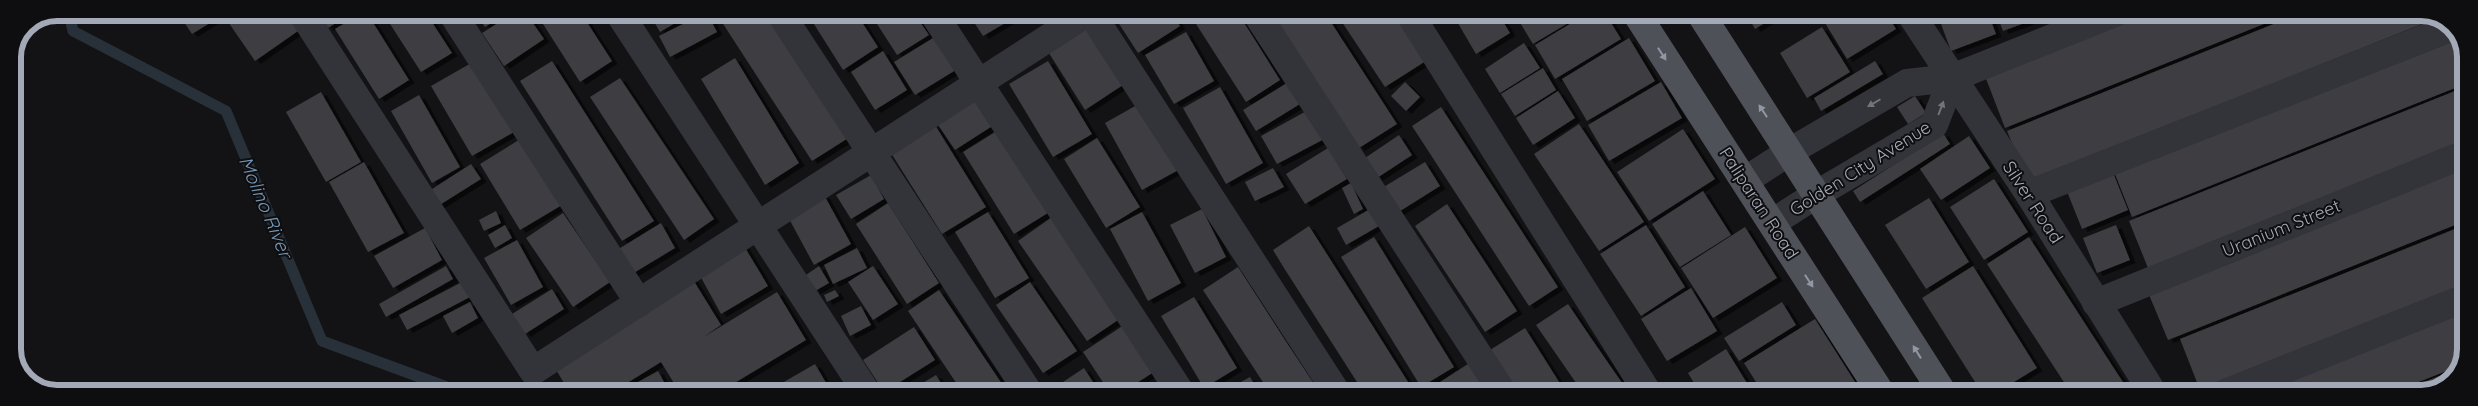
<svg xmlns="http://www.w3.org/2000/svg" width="2478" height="406" font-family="Quicksand,sans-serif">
<defs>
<filter id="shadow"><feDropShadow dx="5.5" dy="3" stdDeviation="0" flood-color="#0009"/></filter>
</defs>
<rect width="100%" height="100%" fill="#131315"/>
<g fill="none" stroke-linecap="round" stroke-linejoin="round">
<path stroke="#283139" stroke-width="11" d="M69,13L73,31L226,111L322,341L463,393"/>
</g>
<g fill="#3c3e42" filter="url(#shadow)">
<path d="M178,13H214L218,18L192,34Z"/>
<path d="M222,13H285L298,31L255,61Z"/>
<path d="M318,13H352L328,28Z"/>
<path d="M362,13H367L409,80L379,99L335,29Z"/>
<path d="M383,13H426L452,53L421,72Z"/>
<path d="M475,13H507L485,27Z"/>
<path d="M514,13H526L544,39L504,66L482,33Z"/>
<path d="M536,13H581L612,61L580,82Z"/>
<path d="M649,13H692L660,32Z"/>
<path d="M705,13H707L717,32L670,57L659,36Z"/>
<path d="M716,13H774L853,135L812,161Z"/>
<path d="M807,13H856L878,47L843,70Z"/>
<path d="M870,13H914L929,35L897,55Z"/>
<path d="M968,13H1009L1012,19L983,36Z"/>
<path d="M1112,13H1171L1180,26L1138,53Z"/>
<path d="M1189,13H1238L1280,80L1246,102Z"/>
<path d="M1276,13H1325L1397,124L1359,148L1272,16Z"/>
<path d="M1336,13H1399L1429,59L1385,87Z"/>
<path d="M1452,13H1498L1510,33L1476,54Z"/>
<path d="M1514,13H1585L1533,44Z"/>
<path d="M1588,13H1605L1621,39L1555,79L1535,45Z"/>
<path d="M1746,13H1781L1755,29Z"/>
<path d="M1819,13H1886L1896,29L1847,59Z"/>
<path d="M1937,13H1988L1996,34L1951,51Z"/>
<path d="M1996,13H2051L2003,31Z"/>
<path d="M2144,13H2291L2005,128L1985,76Z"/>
<path d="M2301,13H2427L2437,18L2028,182L2007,131Z"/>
<path d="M1089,24L1126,83L1085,110L1047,50Z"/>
<path d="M1822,27L1850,72L1807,98L1780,53Z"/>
<path d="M1186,32L1214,81L1174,104L1145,55Z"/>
<path d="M2455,32L2465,52V84L2132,217L2113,169Z"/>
<path d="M938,35L959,68L915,95L894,62Z"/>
<path d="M1629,38L1655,81L1587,121L1562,79Z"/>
<path d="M1524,43L1540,68L1500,93L1485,69Z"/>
<path d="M883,51L907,90L875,110L851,72Z"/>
<path d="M735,58L799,163L765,185L701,79Z"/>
<path d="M552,61L654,221L622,241L520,81Z"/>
<path d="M1048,61L1092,134L1053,157L1009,84Z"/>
<path d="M1875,61L1883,74L1821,111L1814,98Z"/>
<path d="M473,62L514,132L472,156L431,86Z"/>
<path d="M1543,68L1556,90L1515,116L1501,94Z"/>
<path d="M620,78L714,219L684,240L590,97Z"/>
<path d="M1405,82L1420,97L1406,111L1391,96Z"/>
<path d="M1661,82L1682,118L1609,161L1588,125Z"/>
<path d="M1287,83L1300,104L1256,131L1243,110Z"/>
<path d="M1220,87L1263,163L1226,184L1183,108Z"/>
<path d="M2465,87V142L2148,268L2129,221Z"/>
<path d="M1558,91L1575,118L1533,145L1516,118Z"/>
<path d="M321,92L361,162L326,182L286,112Z"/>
<path d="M976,92L997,123L955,150L934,119Z"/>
<path d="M419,95L460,167L432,183L391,111Z"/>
<path d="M1915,96L1926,113L1908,124L1897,107Z"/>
<path d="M1144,101L1182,168L1142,190L1105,123Z"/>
<path d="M1441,107L1558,287L1529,306L1412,126Z"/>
<path d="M1310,109L1326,138L1277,164L1261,136Z"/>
<path d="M1579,124L1644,222L1599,251L1534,154Z"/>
<path d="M935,125L986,207L942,234L891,153Z"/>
<path d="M1000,129L1051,211L1014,234L963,152Z"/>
<path d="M1683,129L1715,179L1649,221L1617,172Z"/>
<path d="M1943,133L1950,144L1860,202L1853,191Z"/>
<path d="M1399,135L1412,155L1377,178L1365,158Z"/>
<path d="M1969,136L1990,168L1941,200L1920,169Z"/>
<path d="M522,138L562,205L520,230L480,164Z"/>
<path d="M1097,138L1140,207L1106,228L1064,159Z"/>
<path d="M1328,148L1347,179L1305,204L1286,174Z"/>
<path d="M364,162L404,233L368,252L329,182Z"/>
<path d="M1425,162L1440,186L1397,213L1382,188Z"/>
<path d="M2465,162V221L2168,340L2147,290Z"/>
<path d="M471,164L481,179L438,206L429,191Z"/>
<path d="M1273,168L1284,187L1255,201L1245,182Z"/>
<path d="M2112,170L2128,210L2082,229L2066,189Z"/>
<path d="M871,175L884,199L851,219L836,195Z"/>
<path d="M1994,179L2028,232L1984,260L1950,207Z"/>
<path d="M1351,183L1363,209L1354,214L1342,188Z"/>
<path d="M1703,191L1731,235L1680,267L1652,224Z"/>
<path d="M824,195L851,244L814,265L787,215Z"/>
<path d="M1929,198L1969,262L1926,289L1885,225Z"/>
<path d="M888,203L939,283L907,304L856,224Z"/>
<path d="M1447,204L1517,311L1485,332L1415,226Z"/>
<path d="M1202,209L1226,257L1195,273L1170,225Z"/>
<path d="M1370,209L1379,226L1346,245L1337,228Z"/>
<path d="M496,211L501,223L484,231L479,220Z"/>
<path d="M988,212L1029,278L995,298L955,232Z"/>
<path d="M1142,212L1181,283L1148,301L1110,229Z"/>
<path d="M563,213L610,282L573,307L526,238Z"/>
<path d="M1052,217L1121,318L1087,341L1018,241Z"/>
<path d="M661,223L675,248L632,274L617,250Z"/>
<path d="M505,225L512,238L495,248L488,235Z"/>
<path d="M1646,225L1685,287L1641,316L1600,254Z"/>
<path d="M2116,225L2130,260L2097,273L2083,238Z"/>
<path d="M2465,225V284L2200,390L2180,339Z"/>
<path d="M1309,226L1367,317L1415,393H1364L1284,268L1273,250Z"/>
<path d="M1745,227L1777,278L1713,318L1681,268Z"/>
<path d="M425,228L442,260L393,288L374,256Z"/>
<path d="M1374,237L1454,367L1421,387L1341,257Z"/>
<path d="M2029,237L2130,393H2071L1987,264Z"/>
<path d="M517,240L543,287L511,305L484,258Z"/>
<path d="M744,246L768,286L721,314L698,272Z"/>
<path d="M857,248L867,268L833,284L824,265Z"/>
<path d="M446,266L453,279L386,317L379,304Z"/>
<path d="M819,266L829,283L815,291L806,275Z"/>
<path d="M873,266L898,304L873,320L848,282Z"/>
<path d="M1973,266L2037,368L1996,393H1982L1922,298Z"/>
<path d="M1238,267L1285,340L1320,393H1270L1203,290Z"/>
<path d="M692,278L721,325L702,338L777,292L806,340L718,393H680L661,362L611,393H570L552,363Z"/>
<path d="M462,282L470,297L407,330L399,315Z"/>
<path d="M1030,282L1077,351L1043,373L996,305Z"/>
<path d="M1691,288L1717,331L1667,361L1641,319Z"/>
<path d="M552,289L564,309L525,334L512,314Z"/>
<path d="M835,290L839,296L827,302L824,295Z"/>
<path d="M939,290L998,378L1008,393H963L908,311Z"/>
<path d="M1194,297L1237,368L1204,388L1161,316Z"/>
<path d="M470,302L478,318L452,333L443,316Z"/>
<path d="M1782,302L1796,325L1739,361L1724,338Z"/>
<path d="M1568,304L1591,338L1629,393H1583L1536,325Z"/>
<path d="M861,306L871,325L850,336L841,316Z"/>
<path d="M2465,309V355L2459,366L2391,393H2256Z"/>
<path d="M1815,319L1862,393H1763L1744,363Z"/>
<path d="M1127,323L1157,370L1121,393H1110L1083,352Z"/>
<path d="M914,327L935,360L884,392L863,360Z"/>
<path d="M1525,328L1566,393H1517L1490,350Z"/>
<path d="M1726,349L1753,393H1700L1688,373Z"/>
<path d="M1471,362L1483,381L1464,393H1423Z"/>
<path d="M815,364L832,393H765L789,379Z"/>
<path d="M1084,368L1100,393H1057L1054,388Z"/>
<path d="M2457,369L2450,382L2420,394L2396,393Z"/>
<path d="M658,371L670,393H618Z"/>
<path d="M936,375L947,393H906Z"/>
<path d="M1250,377L1259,393H1221Z"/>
</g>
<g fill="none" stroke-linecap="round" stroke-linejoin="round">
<g stroke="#33343a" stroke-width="28">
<path d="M302,13L533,371L1087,13"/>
<path d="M452,13L639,303"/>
<path d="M619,13L867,393"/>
<path d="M780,13L1029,393"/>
<path d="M933,13L1181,393"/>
<path d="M1091,13L1337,393"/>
<path d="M1256,13L1503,393"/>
<path d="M1409,13L1648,393"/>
<path d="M1910,13L2029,194L2153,393"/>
<path d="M1746,180L1789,152L1907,83L1952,78L2115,13"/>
<path d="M2029,194L2453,27"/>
<path d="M1772,223L1817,194L1934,125L1952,78"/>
<path d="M2096,303L2465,154"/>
<path d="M2225,393L2465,298"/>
</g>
<g stroke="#4f5159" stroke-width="28">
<path d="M1636,13L1881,393"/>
<path d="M1700,13L1943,393"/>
</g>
</g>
<defs><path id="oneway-solid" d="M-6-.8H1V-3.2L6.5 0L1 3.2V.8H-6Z" transform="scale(1.25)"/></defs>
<g fill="#9297a3">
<use href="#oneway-solid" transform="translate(1662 54) rotate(57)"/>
<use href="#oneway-solid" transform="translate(1763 111) rotate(-123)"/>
<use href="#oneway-solid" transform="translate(1809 281) rotate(57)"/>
<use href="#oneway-solid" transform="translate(1917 352) rotate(-122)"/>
</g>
<g fill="#71747e">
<use href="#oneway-solid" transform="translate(1874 103) rotate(150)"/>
<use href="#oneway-solid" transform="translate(1941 108) rotate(-69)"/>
</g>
<g text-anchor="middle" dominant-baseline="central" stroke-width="4" stroke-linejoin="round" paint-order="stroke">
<g font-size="18" fill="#a3a9b6" stroke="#0e0e10">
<text transform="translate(1860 168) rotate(-32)">Golden City Avenue</text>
<text transform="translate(2033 202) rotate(57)">Silver Road</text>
<text transform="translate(1759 203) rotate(57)">Paliparan Road</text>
<text transform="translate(2281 228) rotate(-22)">Uranium Street</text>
</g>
<g font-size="19" font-style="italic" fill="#7797b5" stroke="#0e0e10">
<text transform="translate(266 207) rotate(67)">Molino River</text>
</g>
</g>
<path d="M0 0H2478V406H0ZM57 21H2421A36 36 0 0 1 2457 57V349A36 36 0 0 1 2421 385H57A36 36 0 0 1 21 349V57A36 36 0 0 1 57 21Z" fill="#0e0e10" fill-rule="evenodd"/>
<path fill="none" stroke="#a3a9b6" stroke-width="6" d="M57 21H2421A36 36 0 0 1 2457 57V349A36 36 0 0 1 2421 385H57A36 36 0 0 1 21 349V57A36 36 0 0 1 57 21Z"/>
</svg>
